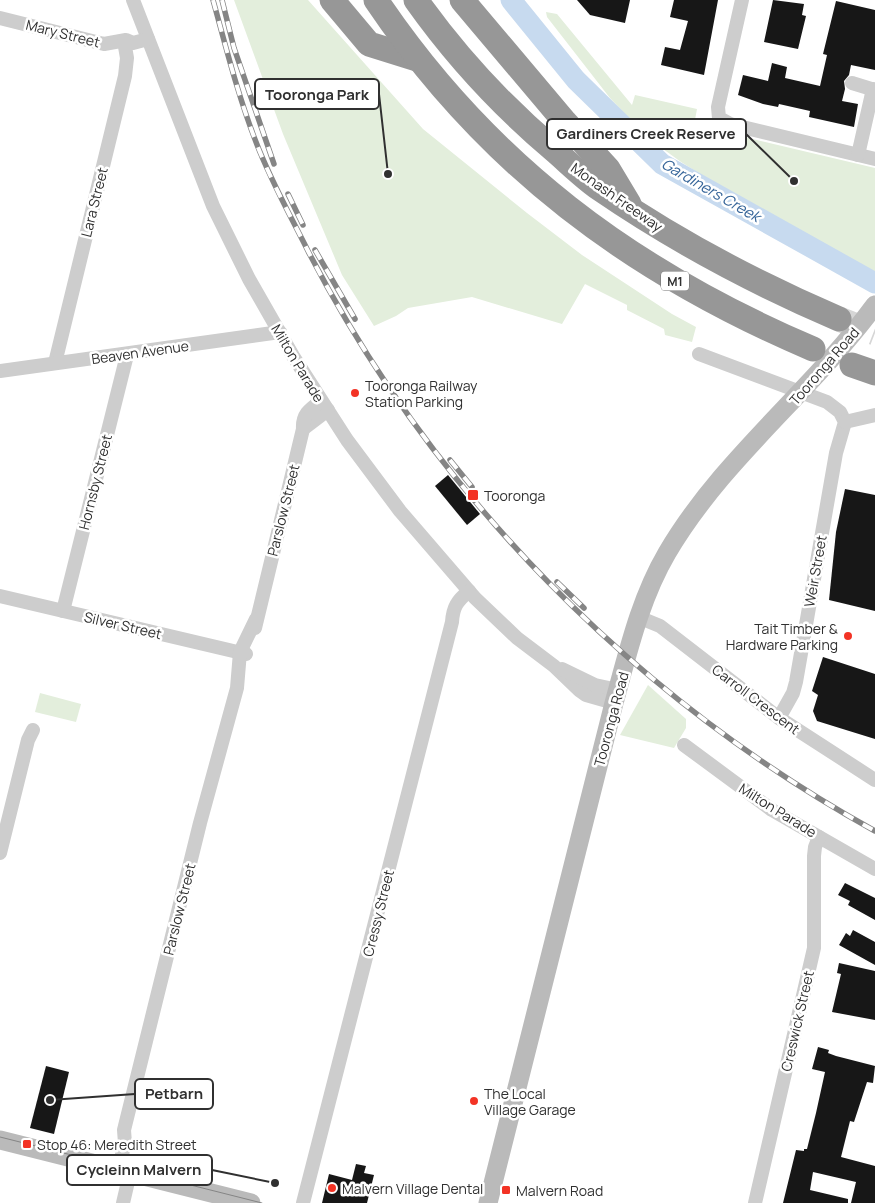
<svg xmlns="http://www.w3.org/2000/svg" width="875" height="1203" font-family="Manrope,sans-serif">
<rect width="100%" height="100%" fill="#fff"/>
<g fill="#e3eedc">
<path d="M234,0H308L423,129L527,213L582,255L672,314L696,327L692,342L665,335L664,329L627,310V305L585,284L562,324L472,297L408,308L396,316L374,326L342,275L283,134Z"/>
<path d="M546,12L557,14L632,105L635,95L697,109L694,125L875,168V274L734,195L681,162L648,138L610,98L547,17Z"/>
<path d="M648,685L686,719V728L674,748L620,735Z"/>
<path d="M40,693L81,704L76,722L35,712Z"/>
</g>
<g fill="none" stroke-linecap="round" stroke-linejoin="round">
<path stroke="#c7daef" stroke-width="21" d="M511,0L576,80L662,164L875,283"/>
</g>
<g fill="#171717">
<path d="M577,0H630L625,23L590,15Z"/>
<path d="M674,0H718L704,75L661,65L665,47L680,50L688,21L670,17Z"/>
<path d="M773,0L804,4L802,15L806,16L798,49L764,42Z"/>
<path d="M836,1L875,10V70L851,65L849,75L844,81L845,89L842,101L858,104L854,127L809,117L810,111L779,104L778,107L763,104L738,95L743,75L768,81L772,63L787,67L785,78L820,86L827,55L823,54Z"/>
<path d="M448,475L480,514L467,525L435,486Z"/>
<path d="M845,489L875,495V611L829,600L836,532Z"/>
<path d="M823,657L875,674V739L817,721L813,711L818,695L812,691Z"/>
<path d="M845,883L875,898V920L848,905L850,901L838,895Z"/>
<path d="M853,930L875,942V965L839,945L846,933L850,936Z"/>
<path d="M839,963L875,971V1020L832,1012L841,974L837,973Z"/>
<path d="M818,1047L829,1050L828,1053L836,1056L875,1066L873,1083L867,1082L854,1122L850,1121L841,1157L875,1166V1203H851L856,1182L813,1172L810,1190L848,1199V1203H783L796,1150L804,1151V1149H807L816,1113L825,1072L812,1069Z"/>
<path d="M46,1066L69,1072L54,1134L30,1128Z"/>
<path d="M356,1164L366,1166L364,1173L374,1175L367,1203H322L329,1174L352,1180Z"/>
</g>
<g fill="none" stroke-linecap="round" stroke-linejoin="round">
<path stroke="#d6d6d6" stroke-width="25" stroke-dasharray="25 12" stroke-linecap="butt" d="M839,319L875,333"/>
<g stroke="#cdcdcd" stroke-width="14">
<path d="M133,0L213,206L249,279L293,356L347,440L400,511L475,598L517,638L554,666L579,690L586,695L614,703"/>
<path d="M742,0L718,107L719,118L730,124L875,159"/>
<path d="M0,18L104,44L126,40L133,43L148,39"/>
<path d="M852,83L875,90"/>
<path d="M858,155L873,89"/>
<path d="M699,354L827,402L840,412L845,422L836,453L796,682L793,693L779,718"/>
<path d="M55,363L125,76L127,58L124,41"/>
<path d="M0,371L280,332"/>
<path d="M845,422L875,415"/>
<path d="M303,429L328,410"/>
<path d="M0,596L246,654"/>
<path d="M63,611L126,359L125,354"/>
<path d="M638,617L660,626L779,718L875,780"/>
<path d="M255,628L303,429C302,414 310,409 321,401"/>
<path d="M562,669L595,685L618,690"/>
<path d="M684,745L772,810L875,869"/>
<path d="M0,853L28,740L33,730"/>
<path d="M118,1170L125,1143L124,1130L200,823L237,688L240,652L256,619"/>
<path d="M123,1203L130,1173"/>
<path d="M303,1203L452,622C453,607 457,601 469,591"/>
<path d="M755,1203L814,948V856L815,847L819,837"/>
</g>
<g stroke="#bababa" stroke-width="19">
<path d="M0,1140L251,1203"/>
<path d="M488,1203L614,703C628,652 640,599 667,553C722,459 811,392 875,305"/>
</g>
<g stroke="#979797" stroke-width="25">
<path d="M332,0L369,44L417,59"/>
<path d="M376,0C487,165 632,272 813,349"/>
<path d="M416,0C455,55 502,106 554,150C569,163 584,178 600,189C676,241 755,283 839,319"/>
<path d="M462,0L565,122L608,169L629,204"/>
<path d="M852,365L875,373"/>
</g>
<path stroke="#858585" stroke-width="1" d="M0,1137L262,1203"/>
<defs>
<g id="rail">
<path d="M213,0C226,47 238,96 256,142C270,179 290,215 308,251C434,495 635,698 875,831"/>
<path d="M222,0L234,48L274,164"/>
<path d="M288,194L303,225"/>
<path d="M315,250L355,319"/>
<path d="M450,460L472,487"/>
<path d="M557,582L584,608"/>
</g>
</defs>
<use href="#rail" stroke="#858585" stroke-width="5.5"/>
<use href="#rail" stroke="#fff" stroke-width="4" stroke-dasharray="11" stroke-linecap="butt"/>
</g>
<g fill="#f33325" stroke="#fff" stroke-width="2">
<circle cx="355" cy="393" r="5"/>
<rect x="467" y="489" width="12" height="12" rx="2.5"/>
<circle cx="848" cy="636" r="5"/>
<circle cx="474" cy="1101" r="5"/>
<rect x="22" y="1139" width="10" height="10" rx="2.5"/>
<circle cx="332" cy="1188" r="5"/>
<rect x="501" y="1185" width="10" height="10" rx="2.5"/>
</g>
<g text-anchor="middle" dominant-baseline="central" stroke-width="5" stroke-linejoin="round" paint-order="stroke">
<rect fill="#fff" stroke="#6e6e6e" stroke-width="1" x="661" y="271.5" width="28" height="19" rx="4"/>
<g font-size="12" font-weight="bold" fill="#303030">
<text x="675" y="281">M1</text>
</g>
<g font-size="14" fill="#303030" stroke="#fff">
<text transform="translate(63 33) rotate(14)">Mary Street</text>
<text transform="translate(617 197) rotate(35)">Monash Freeway</text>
<text transform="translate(94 202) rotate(-76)">Lara Street</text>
<text transform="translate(140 352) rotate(-8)">Beaven Avenue</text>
<text transform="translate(298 363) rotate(59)">Milton Parade</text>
<text transform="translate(824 366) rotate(-49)">Tooronga Road</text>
<text transform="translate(95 482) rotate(-76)">Hornsby Street</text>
<text transform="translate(283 510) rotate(-76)">Parslow Street</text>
<text transform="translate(815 571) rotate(-80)">Weir Street</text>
<text transform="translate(123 625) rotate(13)">Silver Street</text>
<text transform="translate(756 699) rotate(37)">Carroll Crescent</text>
<text transform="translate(611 719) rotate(-75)">Tooronga Road</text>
<text transform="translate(778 810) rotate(32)">Milton Parade</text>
<text transform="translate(179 909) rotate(-76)">Parslow Street</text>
<text transform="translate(378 913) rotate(-76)">Cressy Street</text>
<text transform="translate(797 1021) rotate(-77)">Creswick Street</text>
</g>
<g font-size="14" fill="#303030" stroke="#fff" text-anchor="start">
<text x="365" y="385">Tooronga Railway<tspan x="365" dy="16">Station Parking</tspan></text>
<text x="484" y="495">Tooronga</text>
<text x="838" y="628" text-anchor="end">Tait Timber &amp;<tspan x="838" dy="16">Hardware Parking</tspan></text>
<text x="484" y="1093">The Local<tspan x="484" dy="16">Village Garage</tspan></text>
<text x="37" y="1144">Stop 46: Meredith Street</text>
<text x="342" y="1188">Malvern Village Dental</text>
<text x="516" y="1190">Malvern Road</text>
</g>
<g font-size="15" font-style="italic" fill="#366599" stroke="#fff">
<text transform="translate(711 190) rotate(30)">Gardiners Creek</text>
</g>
</g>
<path fill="none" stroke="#303030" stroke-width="2" d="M388 174L379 94M794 181L746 134M50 1100L135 1094M275 1183L212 1170"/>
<g fill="#303030" stroke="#fff" stroke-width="2">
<circle cx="388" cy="174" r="5"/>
<circle cx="794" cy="181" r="5"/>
<circle cx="50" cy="1100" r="5"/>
<circle cx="275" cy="1183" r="5"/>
</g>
<g fill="#fff" stroke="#303030" stroke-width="2">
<rect x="255" y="79" width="124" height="30" rx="5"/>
<rect x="547" y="119" width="199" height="30" rx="5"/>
<rect x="135" y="1079" width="78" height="30" rx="5"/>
<rect x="67" y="1155" width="145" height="30" rx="5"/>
</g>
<g font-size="15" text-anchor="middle" font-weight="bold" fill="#303030">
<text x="317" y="100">Tooronga Park</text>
<text x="646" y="139">Gardiners Creek Reserve</text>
<text x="174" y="1099">Petbarn</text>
<text x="139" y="1175">Cycleinn Malvern</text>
</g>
</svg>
